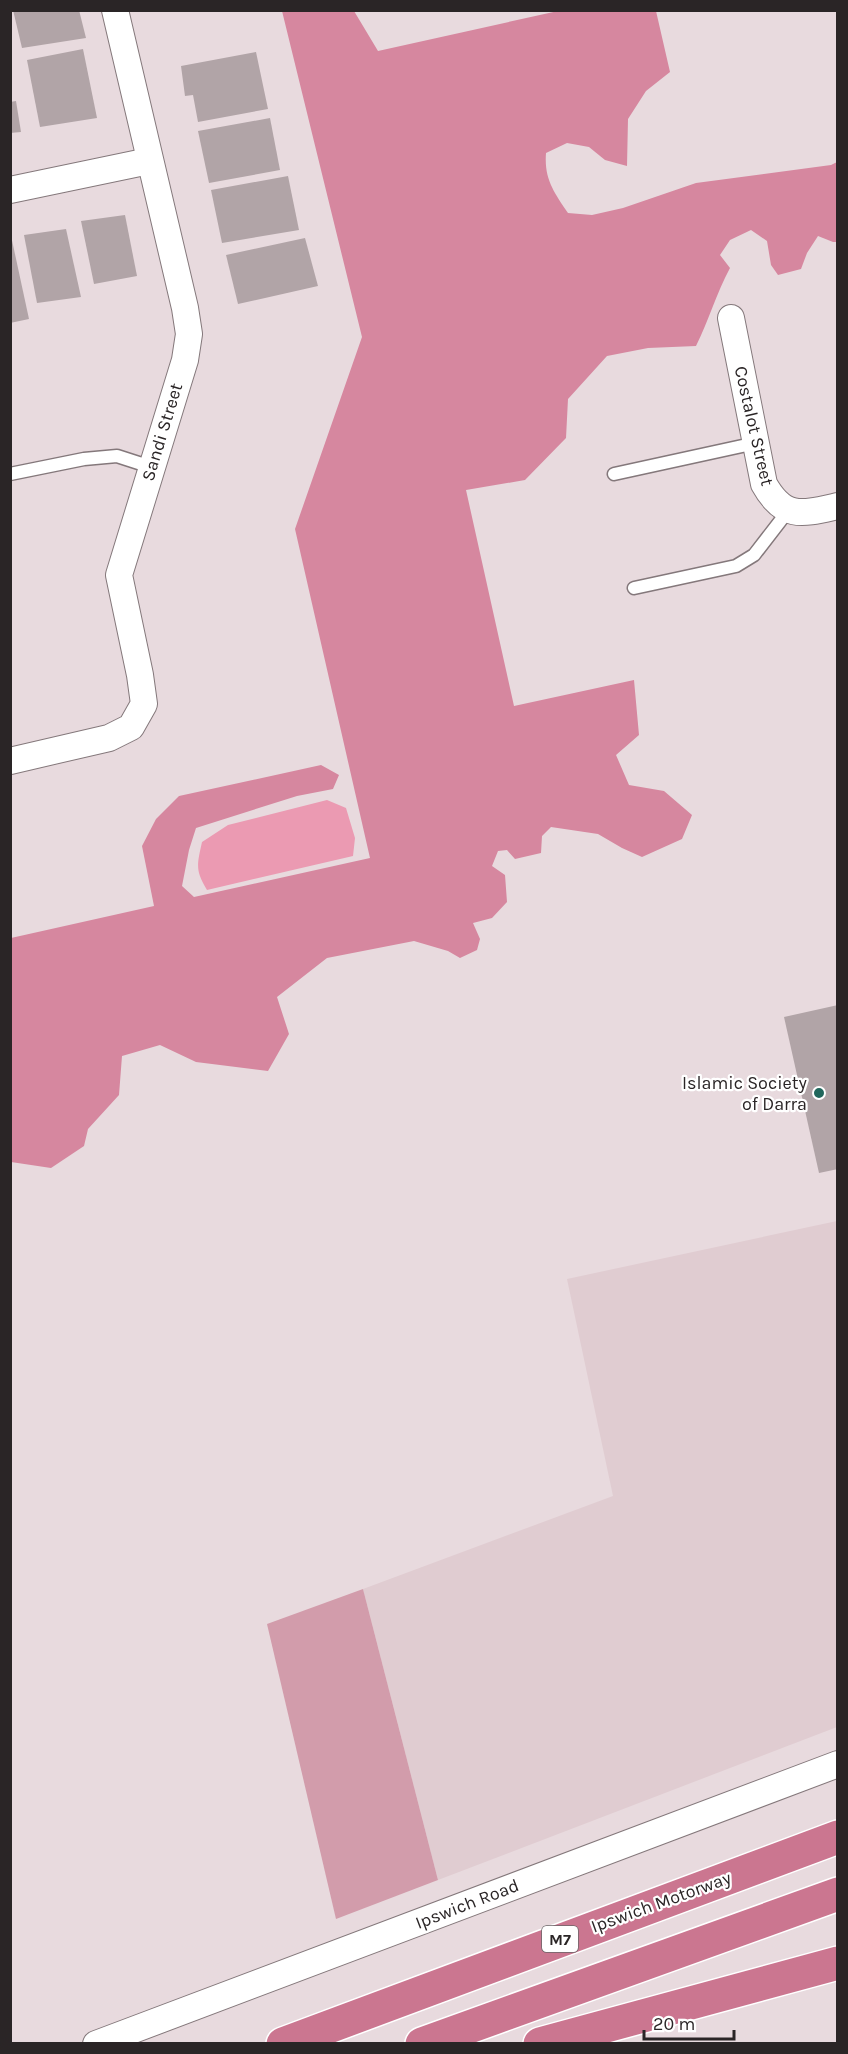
<svg xmlns="http://www.w3.org/2000/svg" width="848" height="2054" font-family="Karla,sans-serif">
<rect width="100%" height="100%" fill="#e8dade"/>
<path fill="#e0ccd1" d="M837,1221V1727L438,1880L363,1589L613,1496L567,1279Z"/>
<path fill="#d29cab" d="M363,1589L438,1880L336,1919L267,1624Z"/>
<path fill="#d6879f" d="M282,11H354L378,51L558,11H656L670,72L646,91L628,119L627,166L605,160L589,147L567,143L546,153C544,179 554,192 568,213L592,215L623,208L696,183L831,165L837,162V242H833L818,236L807,253L801,269L778,275L771,265L767,241L751,230L730,240L720,255L730,268C716,294 709,320 696,346L648,348L607,356L568,399L566,438L525,480L466,490L514,706L634,680L639,735L616,755L629,785L664,791L692,815L682,839L642,857L622,848L598,834L551,827L542,836L541,853L515,859L507,850L498,851L492,866L505,875L507,902L492,918L473,923L480,939L477,950L460,958L448,951L414,941L327,958L277,997L289,1034L268,1071L196,1062L160,1045L122,1056L119,1095L88,1129L84,1146L51,1168L11,1162V938L154,906L142,846L156,819L179,796L321,765L339,775L333,789L297,796L196,828L189,850L182,886L194,897L370,858L295,529L362,337Z"/>
<path fill="#eb9ab2" d="M327,800L346,808L355,838L353,856L207,890C195,870 197,865 202,842L228,825Z"/>
<g fill="#b1a4a7">
<path d="M13,10H79L86,38L22,48Z"/>
<path d="M83,49L97,118L40,127L27,60Z"/>
<path d="M256,52L268,109L198,122L193,95L185,96L181,66Z"/>
<path d="M16,101L21,132L10,133V102Z"/>
<path d="M270,118L280,170L209,183L198,131Z"/>
<path d="M288,176L299,230L222,243L211,190Z"/>
<path d="M125,215L137,276L94,284L81,221Z"/>
<path d="M66,229L81,297L37,303L24,235Z"/>
<path d="M10,231L29,319L10,323Z"/>
<path d="M305,238L318,286L238,304L226,255Z"/>
<path d="M838,1005V1169L819,1173L784,1017Z"/>
</g>
<g fill="none" stroke-linecap="round" stroke-linejoin="round">
<defs>
<g id="service">
<path d="M10,474L84,459L117,456L151,467"/>
<path d="M614,474L756,443"/>
<path d="M634,588L736,566L754,555L788,511"/>
</g>
<g id="minor">
<path d="M10,190L149,161"/>
<path d="M731,318L764,484C784,520 802,514 838,506"/>
<path d="M10,761L109,738L131,727L144,704L140,675L119,575L185,360L189,334L185,308L115,10"/>
<path d="M96,2044L838,1764"/>
</g>
<g id="motorway">
<path d="M283,2044L838,1837"/>
<path d="M422,2044L838,1894"/>
<path d="M540,2044L838,1963"/>
</g>
</defs>
<use href="#service" stroke="#84787b" stroke-width="15"/>
<use href="#minor" stroke="#84787b" stroke-width="28"/>
<use href="#motorway" stroke="#fff" stroke-width="36"/>
<use href="#service" stroke="#fff" stroke-width="12"/>
<use href="#minor" stroke="#fff" stroke-width="26"/>
<use href="#motorway" stroke="#cb7690" stroke-width="33"/>
</g>
<circle fill="#20675c" stroke="#fff" stroke-width="2" cx="819" cy="1093" r="6"/>
<g text-anchor="middle" dominant-baseline="central" stroke-width="4.5" stroke-linejoin="round" paint-order="stroke">
<rect fill="#fff" stroke="#6a6667" stroke-width="1.5" x="542" y="1926" width="36" height="26" rx="4.5"/>
<g font-size="16" font-weight="bold" fill="#2a2526">
<text x="560" y="1939">M7</text>
</g>
<g font-size="18" fill="#2a2526" stroke="#fff">
<text transform="translate(754 426) rotate(77)">Costalot Street</text>
<text transform="translate(162 432) rotate(-73)">Sandi Street</text>
<text transform="translate(661 1902) rotate(-20)">Ipswich Motorway</text>
<text transform="translate(467 1904) rotate(-21)">Ipswich Road</text>
</g>
<g font-size="18" fill="#2a2526" stroke="#fff" text-anchor="end">
<text x="807" y="1083">Islamic Society<tspan x="807" dy="21">of Darra</tspan></text>
</g>
</g>
<rect width="848" height="2054" fill="none" stroke="#2a2526" stroke-width="24"/>
<path d="M644 2030v9h90v-9" fill="none" stroke="#2a2526" stroke-width="3"/>
<text x="653" y="2030" font-size="18" fill="#2a2526" stroke="#ffffff" stroke-width="4.5" paint-order="stroke">20 m</text>
</svg>
